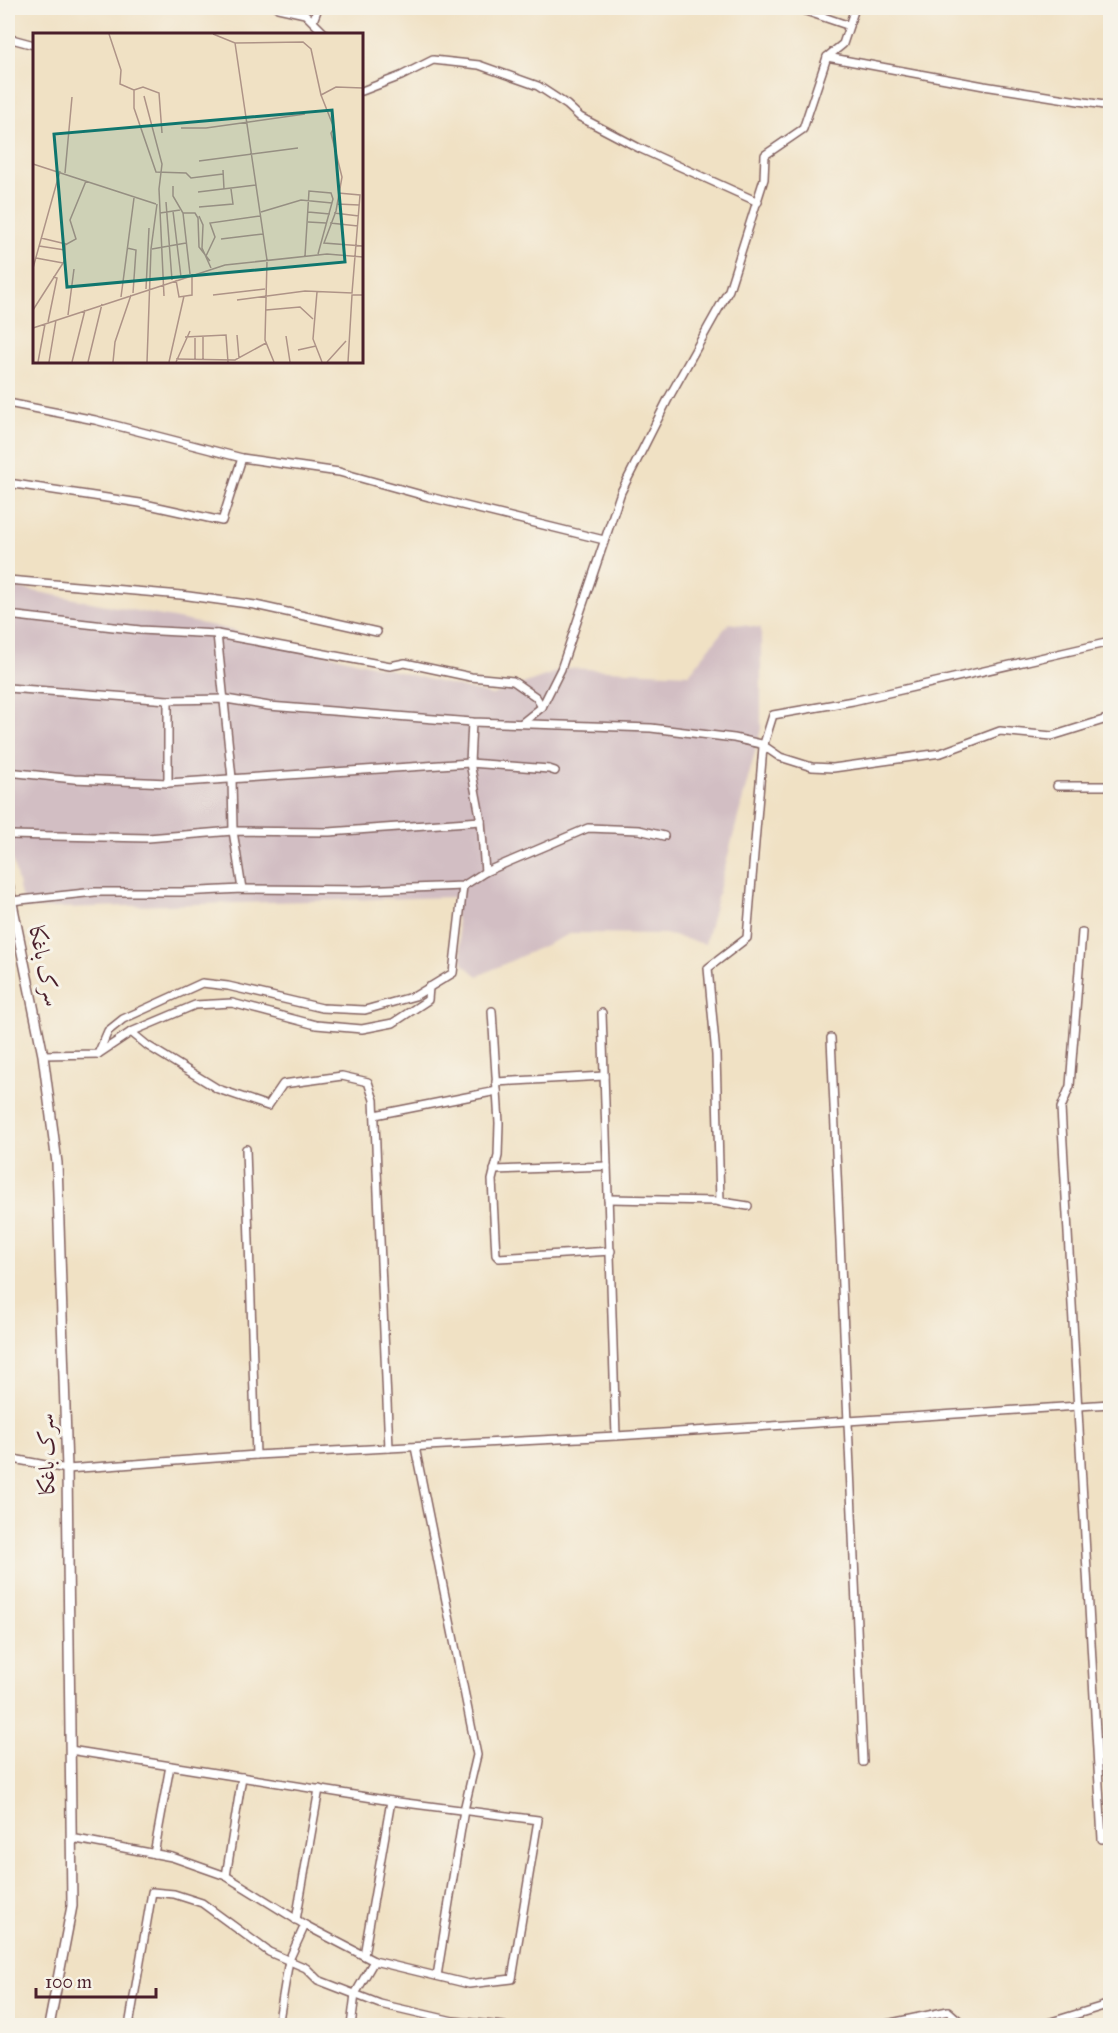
<svg xmlns="http://www.w3.org/2000/svg" width="1118" height="2033" font-family="'IM FELL Great Primer',Amiri,serif">
<rect width="100%" height="100%" fill="#f7f3e8"/>
<filter id="ink" filterUnits="userSpaceOnUse"><feTurbulence type="fractalNoise" baseFrequency=".0167" numOctaves="2"/><feDisplacementMap in="SourceGraphic" scale="12" xChannelSelector="R" yChannelSelector="G"/><feConvolveMatrix kernelMatrix="1 2 1 2 8 2 1 2 1" color-interpolation-filters="sRGB"/></filter>
<filter id="wash" filterUnits="userSpaceOnUse"><feTurbulence type="fractalNoise" baseFrequency=".008" numOctaves="4" result="noise"/><feDisplacementMap in="SourceGraphic" scale="24" xChannelSelector="R" yChannelSelector="G"/><feGaussianBlur stdDeviation="1.35" result="paint"/><feColorMatrix in="noise" values="0 0 0 0 0 0 0 0 0 0 0 0 0 0 0 0 0 1.4 0 .05"/><feComposite in="paint" operator="in"/></filter>
<g filter="url(#wash)">
<rect width="100%" height="100%" fill="#f0e1c4"/>
<path fill="#d2bec3" d="M8,586L214,626L492,695L567,668L689,674L729,623L761,628V729L705,944L665,934L572,933L478,976L463,964L453,897L24,909L8,840Z"/>
</g>
<g filter="url(#ink)">
<g fill="none" stroke-linecap="round" stroke-linejoin="round">
<defs>
<g id="minor">
<path d="M278,8L305,14L325,34"/>
<path d="M797,8L847,25"/>
<path d="M313,21L318,8"/>
<path d="M8,38L34,45"/>
<path d="M827,57L984,86L1110,106"/>
<path d="M362,91L401,76L433,60L479,65L538,86L567,105L580,117L639,148L758,202"/>
<path d="M8,403L95,420L242,458L339,472L429,497L604,540"/>
<path d="M8,483L140,503L222,521L242,458"/>
<path d="M8,580L181,595L255,605L377,632"/>
<path d="M8,615L140,630L217,634L390,666L405,663L471,677L513,681L536,697L542,707"/>
<path d="M217,634L232,778L233,831L242,889"/>
<path d="M8,688L168,700L226,699L269,706L472,722L651,728L734,738L761,744L780,757L812,767L833,768L941,753L1000,731L1052,736L1110,718"/>
<path d="M472,722L470,763L481,821L485,872"/>
<path d="M522,723L542,707L561,669L621,492L668,399L729,290L764,179L765,155L803,129L827,57L843,44L855,8"/>
<path d="M8,772L74,779L168,783L470,763L549,769L555,771"/>
<path d="M168,783V700"/>
<path d="M1057,786H1110"/>
<path d="M8,835L148,838L233,831L329,832L481,821"/>
<path d="M11,901L95,892H181L242,889L361,890L463,886L485,872L588,828L639,830L664,836"/>
<path d="M1082,932L1070,1086L1061,1108L1102,1839"/>
<path d="M492,1011L499,1123L498,1156L492,1180L496,1255L499,1258L611,1251"/>
<path d="M602,1013L616,1436"/>
<path d="M131,1032L148,1046L218,1089L268,1106L283,1084L342,1076L368,1082L374,1100L389,1448"/>
<path d="M831,1038L863,1762"/>
<path d="M98,1054L108,1031L123,1019L202,983L228,986L322,1008L365,1010L415,996L453,973L463,886"/>
<path d="M43,1055L98,1054L131,1032L195,1005L232,1003L316,1025L362,1029L393,1023L428,1000L429,987"/>
<path d="M496,1082L604,1076"/>
<path d="M375,1115L497,1091"/>
<path d="M246,1149L256,1455"/>
<path d="M494,1170L607,1166"/>
<path d="M608,1199L716,1201L748,1206"/>
<path d="M720,1202L716,1055L708,968L747,938L763,747L773,715L853,701L1110,642"/>
<path d="M415,1447L477,1755L464,1810L437,1976"/>
<path d="M8,1458L67,1469L256,1455L616,1436L1110,1404"/>
<path d="M70,1750L398,1802L538,1820L512,1979L469,1984L374,1961L305,1925L226,1876L172,1857L71,1838"/>
<path d="M154,1854L170,1766"/>
<path d="M226,1876L242,1777"/>
<path d="M296,1920L319,1789"/>
<path d="M364,1955L391,1801"/>
<path d="M129,2026L152,1892L174,1894L202,1903L269,1952L306,1968L318,1980L380,2004L453,2021L504,2026"/>
<path d="M278,2026L289,1960L305,1925"/>
<path d="M351,2026L355,1994L374,1961"/>
<path d="M877,2026L948,2011L965,2026"/>
<path d="M1038,2026L1110,2004"/>
</g>
<path id="tertiary" d="M8,884L43,1055L57,1163L67,1469L72,1906L49,2026"/>
</defs>
<use href="#minor" stroke="#846361" stroke-width="10"/>
<use href="#tertiary" stroke="#846361" stroke-width="12"/>
<use href="#minor" stroke="#fff" stroke-width="7"/>
<use href="#tertiary" stroke="#fff" stroke-width="9"/>
</g>
</g>
<g text-anchor="middle" dominant-baseline="central" stroke-width="6" stroke-linejoin="round" paint-order="stroke">
<g font-size="22" fill="#4a1f2b" stroke="#f7f3e8">
<text transform="translate(45 966) rotate(78)">سرک باغکا</text>
<text transform="translate(46 1454) rotate(-91)">سرک باغکا</text>
</g>
</g>
<g transform="translate(33 33)">
<rect width="330" height="330" fill="#f0e1c4"/>
<path fill="none" stroke="#ae9387" stroke-width="1.5" d="M76,1L88,37L87,51L101,57V75L123,139L153,140L158,145L190,141M180,1L202,10L270,9L278,16L288,62L303,54L330,55M202,10L234,227L232,307L241,329M101,57L110,54L126,60L129,100M288,62L301,95L298,100L309,144L303,178L291,210L330,213M111,63L129,131L126,156L131,263M148,95H173L272,81M166,128L265,115M0,131L123,171M190,137L191,156M32,140L39,64M140,153V163L150,180L157,241M165,159L223,152M133,169L139,247M304,171L326,172M166,174L200,171L198,156M140,178L148,244M228,179L268,167L299,170M275,179L297,181M127,180L147,177M150,180H162L165,185L166,214L177,228M301,180L326,183M166,183L170,192L169,215L178,235M275,189L293,190M297,190L325,193M8,205L33,211M188,206L230,201M6,213L32,217M94,215L103,217L100,260M119,216L153,210M173,223L182,204L177,190L227,183M272,223L276,158L298,160L300,166L285,221M3,225L30,230M0,235L27,138M143,247L146,264L159,262V241M113,256L116,195M284,259L280,306L289,329M180,262L232,256M88,264L101,165M204,267L272,258L319,260L327,162L305,160M0,277L32,227V212L43,206L37,187L53,148M233,277L267,274L280,286M35,282L41,236M15,289L24,245L20,244M0,295L192,232L294,221L330,224M204,302L206,325M253,303L257,329M152,304L193,302L195,329M162,305V327M265,317L283,313M143,326L202,327L233,310M170,327V304M5,329L12,291M16,329L23,287M39,329L52,277M55,329L69,271M80,329L82,309L98,262M114,329L118,216L124,171M136,329L151,263M143,329L157,298M294,329L313,308M315,329L319,262H330"/>
<path fill="#0f766e" fill-opacity="0.15" stroke="#0f766e" stroke-width="3" d="M299,77L312,229L34,254L21,101Z"/>
<rect width="330" height="330" fill="none" stroke="#4a1f2b" stroke-width="3"/>
</g>
<rect width="1118" height="2033" fill="none" stroke="#f7f3e8" stroke-width="30"/>
<path d="M36 1988v9h120v-9" fill="none" stroke="#4a1f2b" stroke-width="3"/>
<text x="45" y="1988" font-size="18" fill="#4a1f2b" stroke="#f7f3e8" stroke-width="4.5" paint-order="stroke">100 m</text>
</svg>
